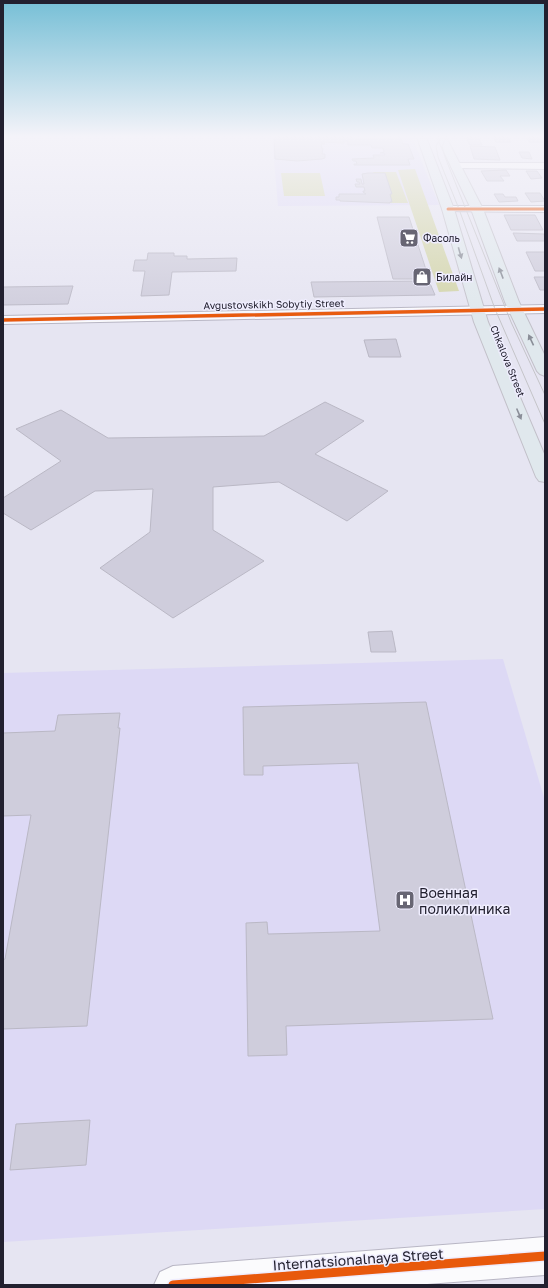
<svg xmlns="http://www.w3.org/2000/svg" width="548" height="1288" font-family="'Golos Text',sans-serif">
<rect width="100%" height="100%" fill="#e6e5f2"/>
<g fill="#ddd9f5">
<path d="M272,137H412L439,205L278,206Z"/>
<path d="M503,659L545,801V1209L3,1242V673Z"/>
</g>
<g fill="#d3d5aa">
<path d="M415,169L459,291L439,292L398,170Z"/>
<path d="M373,172H396L408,203H386Z"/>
<path d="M281,173H320L325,196H284Z"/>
</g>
<g fill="#cfcddc" stroke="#bab8c5">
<path d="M274,137H354L355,139L401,138L403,144H408L414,159H408L410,165H354V164H357L356,161H353L352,159L374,158L373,155H385L384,153H380L384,152L383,148H372L371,145H348L347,141H344V143L321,142L325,144H321L322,147L321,148H323L322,154H325V158L322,159L297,161L275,159Z"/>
<path d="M466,137H478L482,145H470Z"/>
<path d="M493,137H508L511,142H496Z"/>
<path d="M526,137H545V142H529Z"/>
<path d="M470,146L495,147L500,160L474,159Z"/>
<path d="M519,152H529L532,159L522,158Z"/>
<path d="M506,170L510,176H500L504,181H487L481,171Z"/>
<path d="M526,171H537L542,178L531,179Z"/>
<path d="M368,173H385L392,194H390L392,202H390V203L340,201V200H336V197H339V194H366L363,192V191H365L364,187H356L355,184H360L359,182H357L356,179H361L362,184H364L362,174Z"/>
<path d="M525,193H540L545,201L531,202Z"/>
<path d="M494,194H503L505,197H516L518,201L499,202Z"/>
<path d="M504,215H535L543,230H511Z"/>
<path d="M377,217H409L429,279H393Z"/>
<path d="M513,233L544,234L545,241H517Z"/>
<path d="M526,252H545V271H535Z"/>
<path d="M148,253H174V256H187V259L237,258L236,271L172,272L169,295L141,296L145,271H133L135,260H147Z"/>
<path d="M534,277H545V290H540Z"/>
<path d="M429,281L435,295L314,297L311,282Z"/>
<path d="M73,286L68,304L3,305V287Z"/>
<path d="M396,339L401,357H369L364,340Z"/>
<path d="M325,402L364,421L315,454L388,491L347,521L279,482L213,487V530L264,561L173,618L100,568L150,532L153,489L95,491L31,530L3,513V498L61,461L16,429L61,410L108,438L264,436Z"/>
<path d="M392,631L396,652H371L368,632Z"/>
<path d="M426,702L493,1019L286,1026L287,1055L248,1056L246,923L267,922L268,934L380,931L358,763L263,766V775H244L243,707Z"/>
<path d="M120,713L118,728H120L87,1026L3,1029V960L5,959L31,815L3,816V733L55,731L58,715Z"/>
<path d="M90,1120L86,1165L10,1170L16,1124Z"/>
</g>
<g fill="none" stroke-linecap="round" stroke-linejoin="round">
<defs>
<g id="minor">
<path d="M456,163H545V169L452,168L451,166L452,164Z"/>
<path d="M448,206H545V212L444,211L442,209Z"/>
<path d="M545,305V313L3,324V316Z"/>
<path d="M545,1237V1275L414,1285H154L160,1272L173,1266Z"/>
</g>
<g id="primary">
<path d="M417,137H426L454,209L488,322L545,456V482L539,481L536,477L474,322L442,209Z"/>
<path d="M437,137H446L483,209L519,302L545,356V376L540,374L537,371L505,302L471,209Z"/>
</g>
</defs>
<use href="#minor" stroke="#b8b6c4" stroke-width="2"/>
<use href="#primary" stroke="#c2c0c9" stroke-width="2"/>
<use href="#minor" fill="#fbfbfd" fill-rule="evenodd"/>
<use href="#primary" fill="#e0e8ed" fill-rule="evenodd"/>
<g stroke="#c4c4c8" stroke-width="1">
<path d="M444,137L440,139L436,146L438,157L459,209L495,309L545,424"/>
<path d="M451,137L446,139L442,146L445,157L511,322L545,395"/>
</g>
<defs>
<path id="cycleway-far2" d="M448,209H545"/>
<path id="cycleway-far1" d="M3,320L545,309"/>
<path id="cycleway" d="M173,1285L545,1256"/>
</defs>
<use href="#cycleway-far2" stroke="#efedfe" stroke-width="4"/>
<use href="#cycleway-far1" stroke="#efedfe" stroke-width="5"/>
<use href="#cycleway" stroke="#efedfe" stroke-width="12"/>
<use href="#cycleway-far2" stroke="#e8590c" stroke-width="3"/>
<use href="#cycleway-far1" stroke="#e8590c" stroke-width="3.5"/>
<use href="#cycleway" stroke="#e8590c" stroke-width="9"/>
</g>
<defs><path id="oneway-solid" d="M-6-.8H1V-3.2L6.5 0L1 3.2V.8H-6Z"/></defs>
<g fill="#8a8e98">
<use href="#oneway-solid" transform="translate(460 253) rotate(74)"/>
<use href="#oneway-solid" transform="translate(501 273) rotate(-111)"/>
<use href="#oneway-solid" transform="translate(531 340) rotate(-115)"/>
<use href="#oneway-solid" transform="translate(519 414) rotate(67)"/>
</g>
<linearGradient id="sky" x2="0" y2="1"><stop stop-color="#76bfd6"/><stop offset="0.43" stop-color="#f4f3f9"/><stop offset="1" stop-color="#f4f3f9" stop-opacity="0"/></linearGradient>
<rect width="548" height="317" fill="url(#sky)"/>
<defs>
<symbol id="supermarket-square" viewBox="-11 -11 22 22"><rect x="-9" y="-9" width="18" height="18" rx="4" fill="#676573" stroke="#efedfe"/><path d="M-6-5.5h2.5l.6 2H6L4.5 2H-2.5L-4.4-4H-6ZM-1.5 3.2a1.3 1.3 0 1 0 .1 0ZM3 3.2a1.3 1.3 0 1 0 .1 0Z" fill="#fff"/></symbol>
<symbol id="shop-square" viewBox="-11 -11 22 22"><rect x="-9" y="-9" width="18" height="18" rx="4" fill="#676573" stroke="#efedfe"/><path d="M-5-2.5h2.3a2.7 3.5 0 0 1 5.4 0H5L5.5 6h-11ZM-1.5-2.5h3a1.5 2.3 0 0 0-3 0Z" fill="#fff"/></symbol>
<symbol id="hospital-square" viewBox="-11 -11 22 22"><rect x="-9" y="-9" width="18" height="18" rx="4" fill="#676573" stroke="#efedfe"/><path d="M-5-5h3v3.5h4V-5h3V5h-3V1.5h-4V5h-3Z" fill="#fff"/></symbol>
</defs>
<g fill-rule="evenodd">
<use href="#supermarket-square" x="398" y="227" width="22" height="22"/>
<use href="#shop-square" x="411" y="266" width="22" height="22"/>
<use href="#hospital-square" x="394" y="889" width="22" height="22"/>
</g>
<g text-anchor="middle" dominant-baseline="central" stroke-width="3" stroke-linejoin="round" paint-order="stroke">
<g font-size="10" fill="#22202f" stroke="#efedfe" text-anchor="start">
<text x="423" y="238">Фасоль</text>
<text x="436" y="277">Билайн</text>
</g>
<g font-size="10" fill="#22202f" stroke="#efedfe">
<text transform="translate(274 304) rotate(-1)">Avgustovskikh Sobytiy Street</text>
<text transform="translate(508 361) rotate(68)">Chkalova Street</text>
</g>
<g font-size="14" fill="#22202f" stroke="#efedfe" text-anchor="start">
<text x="419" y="892">Военная<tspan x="419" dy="16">поликлиника</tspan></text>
</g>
<g font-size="14" fill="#22202f" stroke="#efedfe">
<text transform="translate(358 1259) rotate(-4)">Internatsionalnaya Street</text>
</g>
</g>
<rect width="548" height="1288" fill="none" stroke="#22202f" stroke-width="8"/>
</svg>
